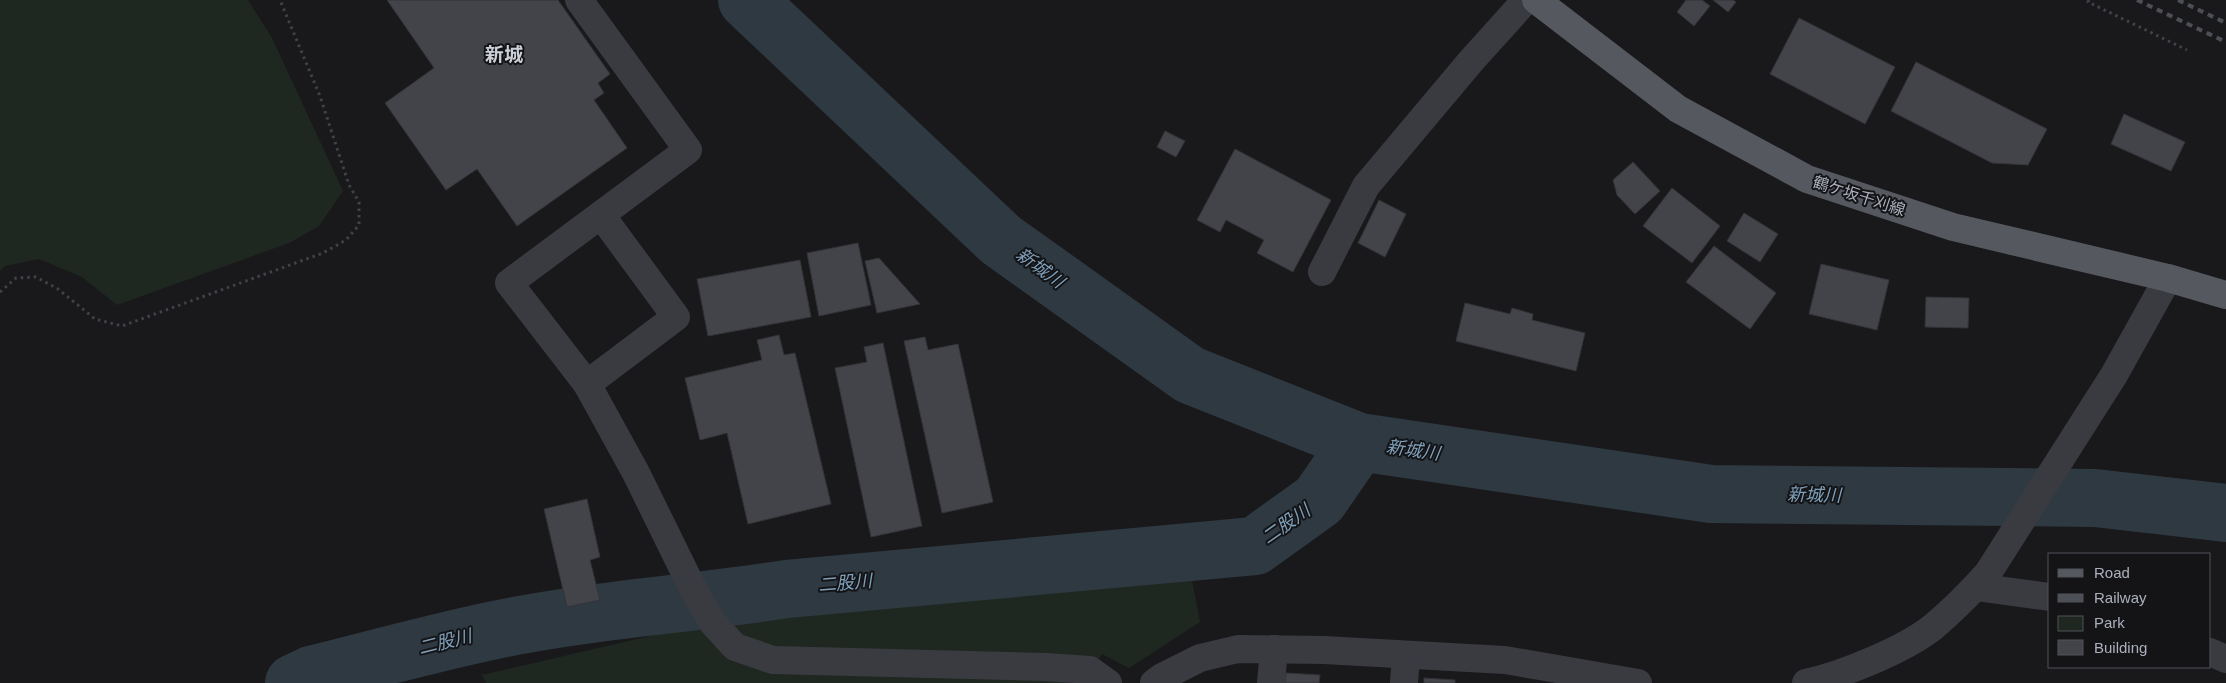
<svg xmlns="http://www.w3.org/2000/svg" width="2226" height="683" font-family="Arial,'Noto Sans JP',sans-serif">
<rect width="100%" height="100%" fill="#19191c"/>
<g fill="#1f2820">
<path d="M0,0H248L272,38L343,191L319,226L289,243L117,305L82,277L39,259L5,266L0,271Z"/>
<path d="M1190,570L1200,622L1129,668L1102,654L1083,683H486L482,675L663,633Z"/>
</g>
<g fill="none" stroke-linecap="round" stroke-linejoin="round">
<g stroke="#2e3941" stroke-width="58">
<path d="M747,0L1001,240L1190,375L1359,442L1711,494L2095,498L2226,513"/>
<path d="M294,683L311,675C372,660 433,643 495,630C591,610 690,604 787,589L1255,546L1319,500L1359,442"/>
</g>
</g>
<g fill="#434449" stroke="#333338">
<path d="M387,0H558L610,74L598,83L604,93L594,100L627,148L517,226L477,169L446,190L385,103L434,68Z"/>
<path d="M1686,0H1702L1710,6L1694,26L1677,12Z"/>
<path d="M1713,0H1733L1736,2L1728,12Z"/>
<path d="M1799,18L1895,67L1865,124L1770,74Z"/>
<path d="M1916,62L2047,129L2028,165L1992,163L1891,111Z"/>
<path d="M2124,114L2185,142L2171,171L2111,144Z"/>
<path d="M1165,131L1185,141L1176,157L1157,147Z"/>
<path d="M1235,149L1331,200L1293,272L1257,253L1264,240L1226,220L1220,232L1197,220Z"/>
<path d="M1633,162L1660,191L1635,214L1617,195L1613,180Z"/>
<path d="M1672,188L1720,226L1692,263L1643,226Z"/>
<path d="M1379,200L1406,214L1385,257L1358,243Z"/>
<path d="M1744,213L1778,234L1760,262L1727,241Z"/>
<path d="M858,243L871,305L819,316L807,253Z"/>
<path d="M1714,246L1776,293L1750,329L1686,282Z"/>
<path d="M879,258L920,304L877,313L865,261Z"/>
<path d="M800,260L811,317L708,336L697,279Z"/>
<path d="M1821,264L1889,280L1877,330L1809,314Z"/>
<path d="M1926,297L1969,298L1968,328L1925,327Z"/>
<path d="M1465,303L1510,314L1512,308L1533,314L1532,320L1585,333L1576,371L1456,341Z"/>
<path d="M779,335L784,355L795,353L831,504L748,524L727,433L700,440L685,378L762,360L757,340Z"/>
<path d="M925,337L928,350L958,344L993,502L942,513L904,341Z"/>
<path d="M883,343L922,526L871,537L835,368L867,362L864,347Z"/>
<path d="M587,499L600,557L590,560L600,600L567,607L544,509Z"/>
<path d="M1286,673L1320,675L1319,683H1285Z"/>
<path d="M1424,678L1455,680V683H1424Z"/>
</g>
<g fill="none" stroke-linecap="round" stroke-linejoin="round">
<g stroke="#404248" stroke-width="3" stroke-dasharray="2.5 4" stroke-linecap="butt">
<path d="M2089,0L2088,2L2187,50"/>
<path d="M0,292L16,278L36,277L58,289L95,319L122,326L323,253L346,240L359,225V202L349,185L320,96L280,0"/>
</g>
<g stroke="#3a3b41" stroke-width="28">
<path d="M579,0L688,150L509,283L587,384"/>
<path d="M601,215L676,317L587,384L636,473L691,585L713,623L735,647L773,660L1045,667L1090,670L1108,683"/>
<path d="M1322,272L1366,186L1471,61L1526,0"/>
<path d="M1976,587L2050,597"/>
<path d="M2210,652L2226,659"/>
<path d="M1154,683L1162,677L1200,658L1238,649L1324,650L1505,660L1638,683"/>
<path d="M1271,683L1274,649"/>
<path d="M1404,683L1406,655"/>
<path d="M1806,683C1842,675 1904,650 1933,627C1952,611 1971,592 1988,573L2114,375L2168,278"/>
</g>
<path stroke="#565860" stroke-width="28" d="M1536,0L1678,109L1807,179L1953,227L2168,278L2226,295"/>
<g stroke="#4d4f56" stroke-width="4" stroke-dasharray="6 5" stroke-linecap="butt">
<path d="M2137,0L2226,42"/>
<path d="M2178,0L2226,23"/>
</g>
</g>
<g text-anchor="middle" dominant-baseline="central" stroke-width="4" stroke-linejoin="round" paint-order="stroke">
<g font-size="16" fill="#abb0bc" stroke="#141417">
<text transform="translate(1859 196) rotate(18)">鶴ケ坂千刈線</text>
</g>
<g font-size="18" font-style="italic" fill="#7fa0ba" stroke="#141417">
<text transform="translate(1040 268) rotate(36)">新城川</text>
<text transform="translate(1413 450) rotate(8)">新城川</text>
<text transform="translate(1814 495) rotate(1)">新城川</text>
<text transform="translate(1286 524) rotate(-35)">二股川</text>
<text transform="translate(845 583) rotate(-5)">二股川</text>
<text transform="translate(445 642) rotate(-14)">二股川</text>
</g>
<g font-size="19" font-weight="bold" fill="#ccd0d8" stroke="#141417">
<text x="504" y="54">新城</text>
</g>
</g>
<rect x="2048" y="553" width="162" height="115" fill="#141417" stroke="#505259"/>
<rect x="2058" y="569" width="25" height="8" fill="#565860" stroke="#505259"/>
<text x="2094" y="578" font-size="15" fill="#abb0bc">Road</text>
<rect x="2058" y="594" width="25" height="8" fill="#4d4f56" stroke="#505259"/>
<text x="2094" y="603" font-size="15" fill="#abb0bc">Railway</text>
<rect x="2058" y="616" width="25" height="15" fill="#1f2820" stroke="#505259"/>
<text x="2094" y="628" font-size="15" fill="#abb0bc">Park</text>
<rect x="2058" y="640" width="25" height="15" fill="#434449" stroke="#505259"/>
<text x="2094" y="653" font-size="15" fill="#abb0bc">Building</text>
</svg>
